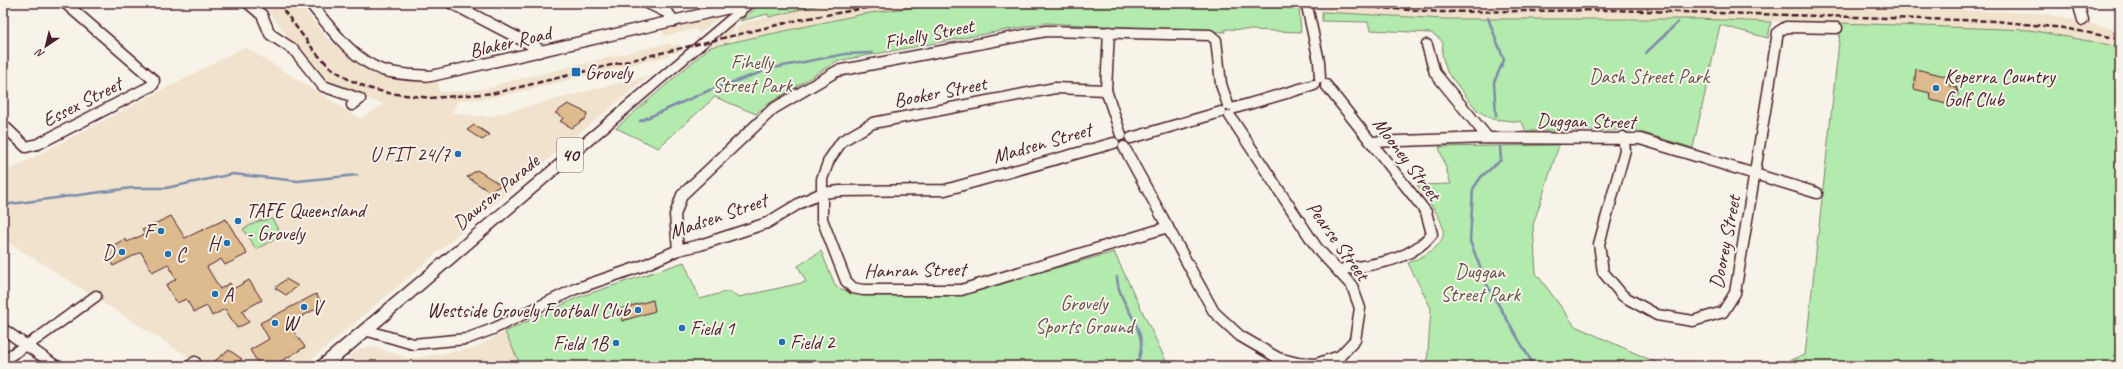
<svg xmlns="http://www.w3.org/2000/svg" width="2123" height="369" font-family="Caveat,sans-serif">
<rect width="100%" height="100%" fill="#f7f3e8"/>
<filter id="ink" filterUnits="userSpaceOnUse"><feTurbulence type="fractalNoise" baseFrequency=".025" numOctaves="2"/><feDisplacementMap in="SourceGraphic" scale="8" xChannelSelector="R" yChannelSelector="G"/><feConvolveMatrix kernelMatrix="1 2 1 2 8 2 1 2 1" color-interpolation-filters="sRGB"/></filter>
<g filter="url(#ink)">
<g fill="#f0e2cd">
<path d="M262,3H299L327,38L365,70L398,79L438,80L439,92L466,91L495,87V85L664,44H671L672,46L681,44L677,52L669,54V56L519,92L484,99L458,100L452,113L488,117L650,75L495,203L304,366H203L3,239V173L245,47L361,119L384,104L325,84Z"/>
<path d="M827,3H944L863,14L735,41L736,30L738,26L743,23Z"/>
<path d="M1148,3H1301V7L1298,9Z"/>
<path d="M1312,3L1361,5V3H1741L1796,7H1865L2041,13L2120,30V47L2030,30L1698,19H1445L1322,12L1312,6Z"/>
<path d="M719,15H722L699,34L696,29L664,36L662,28Z"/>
<path d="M735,24L731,41L709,46Z"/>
<path d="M505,332L521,366H339L359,349L370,346L411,359L475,348Z"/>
</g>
<g fill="#b3eaad" stroke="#7e846c">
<path d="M762,3H827L769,17L768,14L740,21Z"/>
<path d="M944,3H1148L1299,8L1301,32L1225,29V32L1045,23L837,61L765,106L756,114L715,97L658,148L616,128L710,47L863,14Z"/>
<path d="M1322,12L1445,19H1698L1771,22L1768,38L1720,25L1693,148L1637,131L1626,130L1526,131L1522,122L1492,119L1477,110L1447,72L1442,55L1443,43L1439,38L1431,33L1370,30L1368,22L1322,21Z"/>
<path d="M1841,23L2030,30L2120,47V366H1773L1805,355Z"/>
<path d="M1559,145L1533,225L1536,273L1575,326L1664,366H1427L1431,308L1408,263C1463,240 1444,224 1417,185L1451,184L1439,147Z"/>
<path d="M272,219L282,236L256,249L243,229L259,221Z"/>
<path d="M821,251L836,287L852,293L954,296L1114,252L1167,363L1172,366H521L505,332L579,297L684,262L700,299L729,291L739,297L806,282L798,266Z"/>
</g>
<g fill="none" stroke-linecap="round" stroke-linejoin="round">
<g stroke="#7d8caa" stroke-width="2.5">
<path d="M1669,3L1670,5"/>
<path d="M1488,18L1504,60L1494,82L1496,116"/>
<path d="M1646,53L1678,22"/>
<path d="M768,69L845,54L872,53"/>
<path d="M640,121L710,90L762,72"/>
<path d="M1500,147L1501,160L1481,177L1473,189L1470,241L1487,285L1534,366"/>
<path d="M3,205L132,188H166L233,174L298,181L357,175"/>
<path d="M1117,277C1118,301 1138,318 1141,341C1142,350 1139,358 1137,366"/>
</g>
</g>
<g fill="#deba8f" stroke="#4a1f2b">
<path d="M1916,69L1949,77L1950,86L1957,88L1958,95L1953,94L1954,106L1931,100L1930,93L1914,89Z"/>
<path d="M568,104L587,113L586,118L572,128L560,121L564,118L555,113Z"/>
<path d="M474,125L490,135L482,140L467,130Z"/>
<path d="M477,170L501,185L490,192L467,177Z"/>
<path d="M171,216L185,238L226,219L247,254L225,265L221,259L207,267L220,289L230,283L233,289L249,280L262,300L242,311L249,322L237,328L225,309L212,316L207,306L194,312L186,299L177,303L166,285L176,279L168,264L152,272L141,252L113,266L107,253L110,251L108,248L125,239L127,242L145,234L142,230Z"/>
<path d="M286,279L298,286L286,295L275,288Z"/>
<path d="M316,294L323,305L288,324L305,347L273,366H260L250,350L269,339L260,323Z"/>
<path d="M653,300L655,311L622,321L620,309Z"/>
<path d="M229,350L242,359L233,366H208Z"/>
</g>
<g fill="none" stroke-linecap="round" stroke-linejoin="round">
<defs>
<g id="minor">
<path d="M248,3L262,15L270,34L294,50L323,86L360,99L352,105"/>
<path d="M310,3C330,27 352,59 382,70C398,75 415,75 431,76L725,9L730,8L740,12"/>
<path d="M451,3L539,49V52"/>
<path d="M647,3L668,13L674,21"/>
<path d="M2078,3L2083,20"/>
<path d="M1307,6L1319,61L1320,78"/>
<path d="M1109,32L1106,90L1121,135"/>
<path d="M1427,45L1435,73L1488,138"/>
<path d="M1326,85L1426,212L1432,234C1408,263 1373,264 1338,270"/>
<path d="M1106,90L1055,88L873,123L842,141L829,160L822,179V219L846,281L853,288L863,290H961L1168,227"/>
<path d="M1235,108L1314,85"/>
<path d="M3,125L26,147L38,144L153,85L154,80L65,3"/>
<path d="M1623,137L1625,150L1599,244L1603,272L1623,296L1657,315L1693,321L1723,312L1735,293L1778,32L1786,27L1837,28"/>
<path d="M1131,138L1221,112"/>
<path d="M1371,142L1488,138L1640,139L1817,193"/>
<path d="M1124,147L1214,312L1240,336L1278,358L1298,363L1316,364L1340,356L1355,340L1360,308L1352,286L1317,248L1230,116"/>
<path d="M678,250L675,215L682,195L773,109L837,71L1046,31L1210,35L1216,40L1221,84L1228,105"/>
<path d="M3,329L56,366"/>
<path d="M365,330L413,344L466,339L493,329L575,289L642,266L678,250L700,245L767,223L800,203L822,193L840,191L945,190L1114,143"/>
<path d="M3,360L38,338L96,296"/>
<path d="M190,366L195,362"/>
</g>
<path id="major" d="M743,3H756L333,366H316L318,362Z"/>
</defs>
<use href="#minor" stroke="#4a1f2b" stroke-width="13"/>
<use href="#major" stroke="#4a1f2b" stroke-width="3"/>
<use href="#minor" stroke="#f7f3e8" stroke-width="10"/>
<use href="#major" fill="#f7f3e8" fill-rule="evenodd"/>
<g stroke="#4a1f2b" stroke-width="2.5" stroke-dasharray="6 3" stroke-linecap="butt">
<path d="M278,3L316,53L330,67L348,79L368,88L388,93L431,98L495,93L798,20L894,3"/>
<path d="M1305,3L1441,12L1612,10L1995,21L2064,28L2120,39"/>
<path d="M1454,3L1532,5"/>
</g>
<defs>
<path id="minor-bridge" d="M1307,3V6"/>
</defs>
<use href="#minor-bridge" stroke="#4a1f2b" stroke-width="13" stroke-linecap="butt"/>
<use href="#minor-bridge" stroke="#f7f3e8" stroke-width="10"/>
</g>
</g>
<g fill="#1f6fb2" stroke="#f7f3e8" stroke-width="1.5">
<rect x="571" y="67" width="10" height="10" rx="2"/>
<circle cx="1936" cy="88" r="4"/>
<circle cx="458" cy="154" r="4"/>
<circle cx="238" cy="221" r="4"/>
<circle cx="161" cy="231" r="4"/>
<circle cx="227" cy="243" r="4"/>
<circle cx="122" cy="252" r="4"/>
<circle cx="168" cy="254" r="4"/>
<circle cx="215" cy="294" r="4"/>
<circle cx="304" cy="307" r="4"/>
<circle cx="638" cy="310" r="4"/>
<circle cx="275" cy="323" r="4"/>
<circle cx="682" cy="328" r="4"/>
<circle cx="782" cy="342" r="4"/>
<circle cx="616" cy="343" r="4"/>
</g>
<g text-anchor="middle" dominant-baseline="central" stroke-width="4" stroke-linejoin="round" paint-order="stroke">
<rect fill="#f7f3e8" stroke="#7e5f64" stroke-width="1" x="557" y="138" width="26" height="34" rx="3"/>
<g font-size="19" font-weight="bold" fill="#4a1f2b">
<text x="570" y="155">40</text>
</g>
<g font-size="20" fill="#4a1f2b" stroke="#f7f3e8">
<text transform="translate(929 34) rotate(-11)">Fihelly Street</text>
<text transform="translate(510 42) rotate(-13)">Blaker Road</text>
<text transform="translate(940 92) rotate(-11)">Booker Street</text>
<text transform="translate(82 102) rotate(-27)">Essex Street</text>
<text transform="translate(1586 121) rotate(1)">Duggan Street</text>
<text transform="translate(1042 143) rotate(-16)">Madsen Street</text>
<text transform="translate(1407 159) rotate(53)">Mooney Street</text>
<text transform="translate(496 192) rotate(-40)">Dawson Parade</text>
<text transform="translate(718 216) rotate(-19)">Madsen Street</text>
<text transform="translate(1338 241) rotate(54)">Pearse Street</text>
<text transform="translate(1725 242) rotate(-79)">Doorey Street</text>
<text transform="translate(915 270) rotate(-1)">Hanran Street</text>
</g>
<g font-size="20" fill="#64524c" stroke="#f7f3e8">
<text x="752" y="62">Fihelly<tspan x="752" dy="23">Street Park</tspan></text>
<text x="1649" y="76">Dash Street Park</text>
<text x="1480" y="271">Duggan<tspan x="1480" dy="23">Street Park</tspan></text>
<text x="1084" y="303">Grovely<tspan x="1084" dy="23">Sports Ground</tspan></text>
</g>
<g font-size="20" fill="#4a1f2b" stroke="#f7f3e8" text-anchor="start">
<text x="585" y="72">Grovely</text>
<text x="1944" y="76">Keperra Country<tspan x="1944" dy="23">Golf Club</tspan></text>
<text x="450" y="154" text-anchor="end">U FIT 24/7</text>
<text x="246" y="210">TAFE Queensland<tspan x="246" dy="23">- Grovely</tspan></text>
<text x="153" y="231" text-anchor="end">F</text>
<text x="219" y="243" text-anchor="end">H</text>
<text x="114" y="252" text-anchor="end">D</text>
<text x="176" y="254">C</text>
<text x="223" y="294">A</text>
<text x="312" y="307">V</text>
<text x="630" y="310" text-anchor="end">Westside Grovely Football Club</text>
<text x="283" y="323">W</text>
<text x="690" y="328">Field 1</text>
<text x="790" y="342">Field 2</text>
<text x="608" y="343" text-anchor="end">Field 1B</text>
</g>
</g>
<rect width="2123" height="369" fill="none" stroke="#f7f3e8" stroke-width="16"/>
<rect x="8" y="8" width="2107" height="353" fill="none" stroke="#4a1f2b" stroke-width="1.5" filter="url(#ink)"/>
<g transform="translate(46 46) rotate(215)" stroke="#f7f3e8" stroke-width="3" paint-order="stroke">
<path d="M0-3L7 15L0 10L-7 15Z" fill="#4a1f2b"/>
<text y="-6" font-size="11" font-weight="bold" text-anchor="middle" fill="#4a1f2b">N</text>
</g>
</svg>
